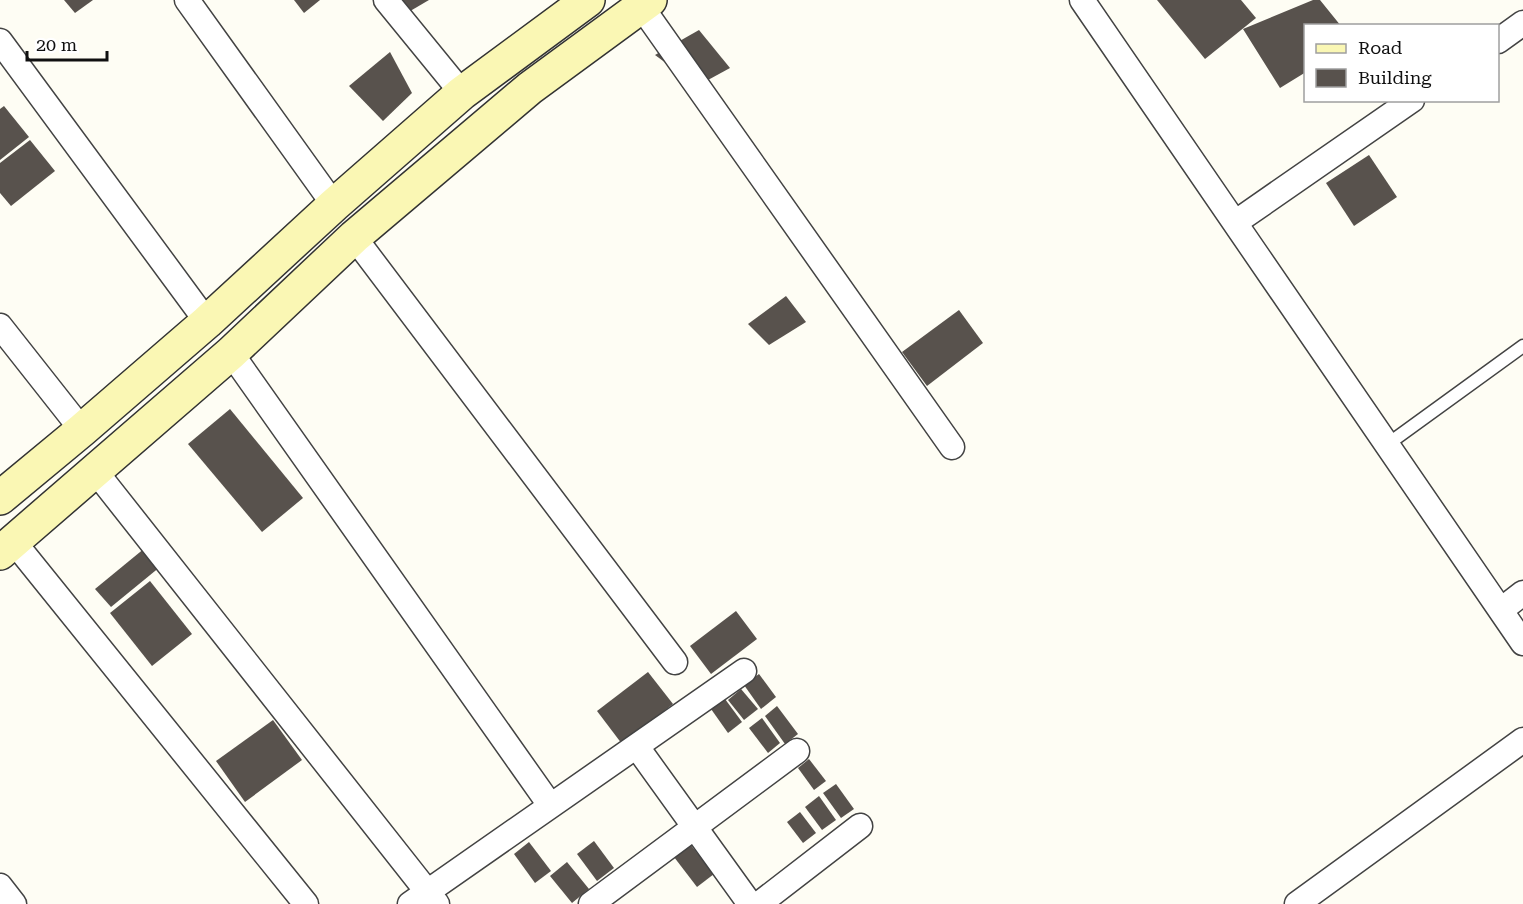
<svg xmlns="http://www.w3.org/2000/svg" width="1523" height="904" font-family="'Roboto Serif',serif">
<rect width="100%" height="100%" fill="#fefdf4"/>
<g fill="#58524d">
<path d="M64,0H93L75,13Z"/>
<path d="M294,0H320L304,13Z"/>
<path d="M386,0H429L400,17Z"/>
<path d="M1157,0H1241L1256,18L1205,59Z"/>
<path d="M1313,0H1320L1341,26H1306V72L1280,88L1243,29Z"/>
<path d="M699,30L730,68L697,86L655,55Z"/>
<path d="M390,52L412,93L383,121L349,86Z"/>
<path d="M4,106L29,137L0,160V109Z"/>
<path d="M30,140L55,171L11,206L0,193V163Z"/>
<path d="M1369,155L1397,197L1354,226L1326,183Z"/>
<path d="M786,296L806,322L769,345L748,324Z"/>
<path d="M959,310L983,343L927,386L902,352Z"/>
<path d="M230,409L303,498L262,532L188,444Z"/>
<path d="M151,543L166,562L111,607L95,589Z"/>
<path d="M150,581L192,634L152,666L110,613Z"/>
<path d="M736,611L757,639L711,674L690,646Z"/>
<path d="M648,672L673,704L622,744L597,711Z"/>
<path d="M759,674L776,697L761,709L744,685Z"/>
<path d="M741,689L758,709L744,720L728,700Z"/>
<path d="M725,699L742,722L728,733L711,709Z"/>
<path d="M777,706L798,734L785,744L765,716Z"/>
<path d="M762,718L780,743L768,753L749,728Z"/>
<path d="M273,720L302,760L245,802L216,761Z"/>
<path d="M809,759L826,781L814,790L798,768Z"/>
<path d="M836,784L854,809L841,818L823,793Z"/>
<path d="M819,796L836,820L822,830L805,807Z"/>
<path d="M800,812L816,833L803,843L787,822Z"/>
<path d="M594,841L614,868L597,881L577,854Z"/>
<path d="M529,842L551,871L535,883L514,854Z"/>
<path d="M690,844L714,874L697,887L674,857Z"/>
<path d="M567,862L589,889L572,903L550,876Z"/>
</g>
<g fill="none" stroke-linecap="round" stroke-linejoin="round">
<defs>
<path id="service" d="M1388,444L1523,346"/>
<g id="minor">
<path d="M187,0L334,205"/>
<path d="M386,0L462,93"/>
<path d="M1082,0L1523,643"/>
<path d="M641,6L952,447"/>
<path d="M0,41L207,322"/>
<path d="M1498,41L1523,23"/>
<path d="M1236,222L1412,100"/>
<path d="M354,237L675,662"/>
<path d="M0,326L82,430"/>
<path d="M231,353L550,805"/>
<path d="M96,472L437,904"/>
<path d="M14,542L306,904"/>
<path d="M1501,610L1523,593"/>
<path d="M637,747L750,904"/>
<path d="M0,886L14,904"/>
<path d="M410,904L744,671"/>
<path d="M591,904L797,751"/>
<path d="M759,904L860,826"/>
<path d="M1297,904L1523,740"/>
</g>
<g id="secondary">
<path d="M0,498L82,430L207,322L334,205L462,93L588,0"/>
<path d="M0,553L231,353L354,237L530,88L650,0"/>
</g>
</defs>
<use href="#service" stroke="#434343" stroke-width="15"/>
<use href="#minor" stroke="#434343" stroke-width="27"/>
<use href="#secondary" stroke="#323232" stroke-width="36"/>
<use href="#service" stroke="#fff" stroke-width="12"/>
<use href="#minor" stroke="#fff" stroke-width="24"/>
<use href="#secondary" stroke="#faf7b4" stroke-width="33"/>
</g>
<rect x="1304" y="24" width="195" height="78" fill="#ffffff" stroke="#9f9f9f" stroke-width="1.5"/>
<rect x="1316" y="44" width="30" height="9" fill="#faf7b4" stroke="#9f9f9f" stroke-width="1.5"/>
<text x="1358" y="54" font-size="18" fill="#101010">Road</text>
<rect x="1316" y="69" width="30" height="18" fill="#58524d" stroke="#9f9f9f" stroke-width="1.5"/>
<text x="1358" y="84" font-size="18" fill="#101010">Building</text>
<path d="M27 51v9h80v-9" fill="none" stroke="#101010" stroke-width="3"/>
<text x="36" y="51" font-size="18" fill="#101010" stroke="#ffffff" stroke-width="4.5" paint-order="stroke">20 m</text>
</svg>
